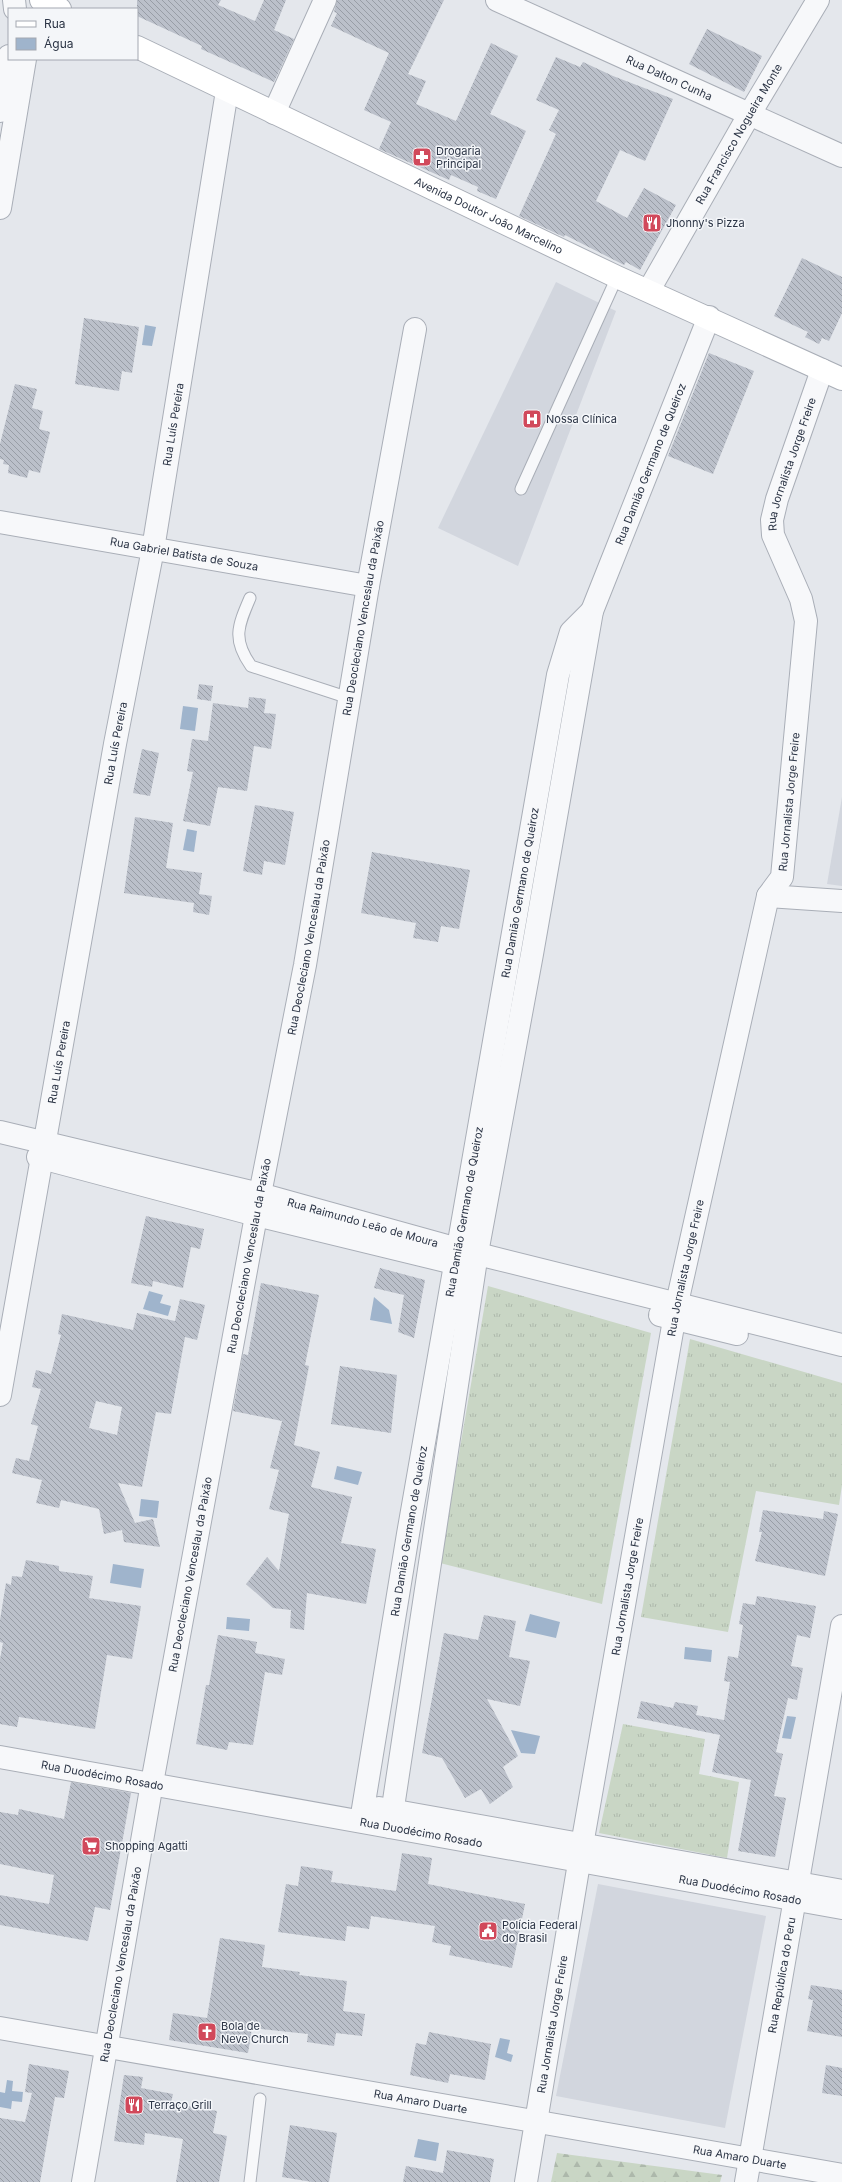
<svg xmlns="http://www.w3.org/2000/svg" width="842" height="2182" font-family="Inter,sans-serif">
<defs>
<pattern id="grass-tufts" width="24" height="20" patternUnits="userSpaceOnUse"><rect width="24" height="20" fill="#c9d6c5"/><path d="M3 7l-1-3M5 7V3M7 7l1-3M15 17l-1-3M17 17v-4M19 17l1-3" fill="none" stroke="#adb8ab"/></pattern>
<pattern id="forest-firs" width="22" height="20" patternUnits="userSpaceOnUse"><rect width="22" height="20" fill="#c9d6c5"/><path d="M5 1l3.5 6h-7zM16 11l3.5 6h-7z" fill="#adb8ab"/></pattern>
<pattern id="building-back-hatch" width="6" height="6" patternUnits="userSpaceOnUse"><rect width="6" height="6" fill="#bbc0ca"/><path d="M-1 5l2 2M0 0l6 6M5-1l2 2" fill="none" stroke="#989da6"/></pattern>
</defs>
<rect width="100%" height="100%" fill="#e4e7ec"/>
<g fill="#d2d6de">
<path d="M556,282L616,311L518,566L438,528Z"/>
<path d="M842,797V886L827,884Z"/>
<path d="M598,1884L766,1916L725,2128L556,2096Z"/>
</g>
<g fill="url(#grass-tufts)">
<path d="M488,1286L651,1333L602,1604L440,1563Z"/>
<path d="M690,1339L842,1383V1485L839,1505L756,1491L728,1632L641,1617Z"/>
<path d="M623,1724L705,1739L699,1774L739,1782L727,1858L599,1833Z"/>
</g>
<path fill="url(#forest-firs)" d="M557,2153L722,2175L720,2182H551Z"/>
<g fill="#9fb4cc">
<path d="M145,325L156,327L152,346L142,345Z"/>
<path d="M183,706L198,708L195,731L180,729Z"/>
<path d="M187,829L197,831L194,852L183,850Z"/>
<path d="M149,1291L163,1295L160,1303L171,1306L168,1316L143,1309Z"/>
<path d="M374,1297L389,1310L392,1324L370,1320Z"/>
<path d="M337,1466L362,1472L358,1485L334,1479Z"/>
<path d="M141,1499L159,1501L157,1518L139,1516Z"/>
<path d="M113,1564L144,1569L141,1588L110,1583Z"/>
<path d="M530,1614L560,1622L556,1638L525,1631Z"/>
<path d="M227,1617L250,1619L249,1631L226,1629Z"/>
<path d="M685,1647L712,1650L711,1662L684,1659Z"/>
<path d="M787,1716L796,1717L791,1739L782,1738Z"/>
<path d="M511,1730L540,1736L535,1754L521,1753Z"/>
<path d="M500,2038L510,2040L507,2053L513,2055L511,2062L495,2057Z"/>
<path d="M7,2080L13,2081L12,2091L23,2092L22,2102L12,2101L11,2109L0,2107V2092L5,2093Z"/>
<path d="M418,2139L439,2143L436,2161L414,2157Z"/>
</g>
<g fill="url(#building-back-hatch)" fill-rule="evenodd">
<path d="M137,0H221L218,5L255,21L264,0H286L274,30L294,39L274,82L201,49L202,46L137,16Z"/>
<path d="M337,0H444L408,74L426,81L416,104L456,121L491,43L518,56L490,114L526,131L496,199L477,191L478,187L451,175L449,180L379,149L391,122L364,110L389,53L331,26L337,13L334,12Z"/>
<path d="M707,29L762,56L744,92L689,64Z"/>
<path d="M556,57L580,67L583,62L613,76L673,99L645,161L620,150L596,201L627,218L644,188L676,205L640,270L626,262L624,265L565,235L564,237L519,216L556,134L549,130L559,110L536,100Z"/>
<path d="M802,258L842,277V313L829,341L822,338L819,344L805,337L808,332L774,316Z"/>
<path d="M84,318L139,327L132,373L122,371L119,391L75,384Z"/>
<path d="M709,353L754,371L713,474L668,456Z"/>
<path d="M15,384L37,389L32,408L43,411L39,429L50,432L40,473L29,470L27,478L8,473L9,465L3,464L4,460L0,459V444Z"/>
<path d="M199,684L213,686L211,701L197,699Z"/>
<path d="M249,697L266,699L264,713L276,714L271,749L254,746L247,791L218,787L210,826L183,821L193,772L187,771L192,739L208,741L213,703L248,708Z"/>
<path d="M142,749L159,753L150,796L133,793Z"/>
<path d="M255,805L294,812L285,865L264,861L262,875L243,871Z"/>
<path d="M135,817L173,823L166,868L202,873L199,894L212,896L209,915L193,912L194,903L124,893Z"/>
<path d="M372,852L470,870L459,929L441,926L438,942L413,938L416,923L361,913Z"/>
<path d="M146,1216L204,1229L200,1249L191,1247L183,1288L153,1281L152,1287L131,1283Z"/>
<path d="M380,1268L425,1280L414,1338L398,1332L404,1295L374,1288Z"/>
<path d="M261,1283L319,1295L305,1365L309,1366L294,1445L320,1452L311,1487L352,1497L341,1543L376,1549L366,1604L307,1593L304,1630L290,1628L291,1610L273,1608L246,1584L267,1557L279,1571L289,1514L269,1509L279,1470L270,1468L282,1421L233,1411L243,1354L248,1355Z"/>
<path d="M180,1299L205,1305L197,1340L185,1337L171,1414L156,1412L142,1487L118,1483L135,1523L153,1519L160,1547L124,1542L122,1530L104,1534L99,1509L61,1500L59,1508L36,1503L42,1480L12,1473L16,1458L29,1461L38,1426L31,1424L41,1389L32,1387L36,1370L51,1374L61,1335L58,1334L62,1314L133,1330L137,1313L175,1321ZM96,1401L122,1407L117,1435L89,1428Z"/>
<path d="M340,1366L397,1375L391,1433L331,1424Z"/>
<path d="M763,1510L823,1519L824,1511L838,1514L825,1576L755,1561L762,1532H759Z"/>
<path d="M26,1560L59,1566V1571L93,1576L89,1598L141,1606L132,1659L107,1655L95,1729L19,1717L17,1727L0,1724V1659L3,1643L0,1642V1620L6,1583L11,1585L12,1576L22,1577Z"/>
<path d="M757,1596L816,1606L810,1638L797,1635L791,1666L803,1668L797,1700L788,1698L776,1752L783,1754L774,1796L786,1798L775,1857L738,1851L751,1780L712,1772L720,1735L637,1718L641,1701L673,1708L675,1702L698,1706L696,1715L724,1720L730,1682L724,1681L728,1656L738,1658L743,1625L739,1624L743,1603L755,1605Z"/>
<path d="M484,1615L516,1621L509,1657L530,1661L520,1706L487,1699L518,1756L503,1767L513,1787L490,1804L481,1789L465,1798L442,1758L422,1753L444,1633L478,1640Z"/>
<path d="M218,1635L257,1642L255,1653L285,1659L282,1675L265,1672L253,1745L229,1742L227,1750L196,1744L206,1685H209Z"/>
<path d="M71,1782L131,1793L110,1910L95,1907L88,1941L0,1925V1895L49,1904L54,1875L0,1864V1812L18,1815L19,1809L64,1819Z"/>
<path d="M402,1853L432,1858L428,1884L525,1904L512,1968L449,1955L451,1946L432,1942L435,1926L371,1916L369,1929L347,1926L345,1941L278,1932L286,1884L298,1886L301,1866L333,1871L331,1882L396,1891Z"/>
<path d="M220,1938L265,1945L262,1967L300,1972L299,1975L347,1981L343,2011L365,2014L362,2036L336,2033L334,2046L307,2042L308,2034L252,2028L248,2053L169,2040L173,2013L207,2018Z"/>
<path d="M811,1985L842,1990V2037L807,2031L813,2000L808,1999Z"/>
<path d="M429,2032L491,2044L485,2080L450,2074L448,2083L410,2075L416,2043L426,2045Z"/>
<path d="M29,2064L69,2071L64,2098L55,2097L40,2182H0V2118L25,2122L32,2093L25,2092Z"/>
<path d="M826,2065L842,2068V2096L822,2093Z"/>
<path d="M124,2075L143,2077L141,2088L173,2094L171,2103L217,2111L213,2133L227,2136L219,2182H176L183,2139L145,2133L144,2145L114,2141Z"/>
<path d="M290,2125L337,2133L329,2182H312L282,2177Z"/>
<path d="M447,2150L494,2159L490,2182H403L406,2166L443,2173Z"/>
</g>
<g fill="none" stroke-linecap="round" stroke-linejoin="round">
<defs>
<g id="lane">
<path d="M521,489L617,277"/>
<path d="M250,598C238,626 232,639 251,666L349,698"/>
<path d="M250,2182L260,2099"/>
</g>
<g id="street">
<path d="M14,0L15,9"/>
<path id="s1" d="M497,0L842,156"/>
<path d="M0,111L9,56"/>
<path d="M274,113L325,0"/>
<path d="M0,208L25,59"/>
<path id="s2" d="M649,290L749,115L818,0"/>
<path id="s3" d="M0,522L368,586"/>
<path d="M768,896L842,901"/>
<path id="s4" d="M0,1132L260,1194L458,1249L842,1345"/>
<path d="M38,1157L256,1215L458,1264"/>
<path d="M660,1315L737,1334"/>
<path id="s5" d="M0,1395L115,744L153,549L227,91"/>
<path id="s6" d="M0,1757L842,1908"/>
<path d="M379,1808L842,1891"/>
<path id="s7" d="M361,1821L408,1534L558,675L571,632L592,611"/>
<path id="s8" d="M390,1827L477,1253L532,954L592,611L709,317"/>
<path id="s9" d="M0,2028L842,2175"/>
<path id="s10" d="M83,2182L152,1783L260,1194L305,965L368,586L415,329"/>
<path id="s11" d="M526,2182L582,1845L677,1303L768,896L782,877L806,621L801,599L773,535L772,520L777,499L822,370"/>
<path id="s12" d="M746,2182L842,1626"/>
</g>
<g id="secondary">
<path d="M41,0L60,9"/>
<path id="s13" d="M137,47L617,277L842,379"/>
</g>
</defs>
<use href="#lane" stroke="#a9aeb7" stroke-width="13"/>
<use href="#street" stroke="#a9aeb7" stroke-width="24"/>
<use href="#secondary" stroke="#a9aeb7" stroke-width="24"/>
<use href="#lane" stroke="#f7f8fa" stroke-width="11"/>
<use href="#street" stroke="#f7f8fa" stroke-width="22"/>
<use href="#secondary" stroke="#fff" stroke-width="22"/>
</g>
<defs>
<symbol id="pharmacy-square" viewBox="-11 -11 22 22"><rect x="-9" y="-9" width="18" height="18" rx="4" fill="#d1495b" stroke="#f4f6f9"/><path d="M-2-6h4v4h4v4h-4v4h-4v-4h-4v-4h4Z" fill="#fff"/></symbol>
<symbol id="restaurant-square" viewBox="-11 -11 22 22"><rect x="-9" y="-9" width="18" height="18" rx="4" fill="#d1495b" stroke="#f4f6f9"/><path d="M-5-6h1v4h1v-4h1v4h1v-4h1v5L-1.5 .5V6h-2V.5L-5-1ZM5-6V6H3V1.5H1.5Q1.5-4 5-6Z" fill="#fff"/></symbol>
<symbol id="hospital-square" viewBox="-11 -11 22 22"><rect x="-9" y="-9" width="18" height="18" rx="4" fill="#d1495b" stroke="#f4f6f9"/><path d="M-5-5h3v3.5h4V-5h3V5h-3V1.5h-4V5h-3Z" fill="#fff"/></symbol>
<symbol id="supermarket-square" viewBox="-11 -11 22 22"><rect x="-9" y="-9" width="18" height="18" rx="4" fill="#d1495b" stroke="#f4f6f9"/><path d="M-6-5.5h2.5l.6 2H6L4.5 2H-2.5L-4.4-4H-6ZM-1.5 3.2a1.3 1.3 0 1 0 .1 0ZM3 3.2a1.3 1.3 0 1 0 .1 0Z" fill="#fff"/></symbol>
<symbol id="civic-square" viewBox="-11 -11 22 22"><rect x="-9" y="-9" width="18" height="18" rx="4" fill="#d1495b" stroke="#f4f6f9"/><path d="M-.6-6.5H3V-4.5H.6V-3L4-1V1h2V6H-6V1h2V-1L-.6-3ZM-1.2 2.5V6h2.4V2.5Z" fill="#fff"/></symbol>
<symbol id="church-square" viewBox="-11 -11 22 22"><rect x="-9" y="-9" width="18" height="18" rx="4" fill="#d1495b" stroke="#f4f6f9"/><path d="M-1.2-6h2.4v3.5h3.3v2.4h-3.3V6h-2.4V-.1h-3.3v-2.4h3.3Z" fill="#fff"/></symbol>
</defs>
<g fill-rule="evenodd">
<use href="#pharmacy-square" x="411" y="146" width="22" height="22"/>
<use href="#restaurant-square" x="641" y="212" width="22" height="22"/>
<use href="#hospital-square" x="521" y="408" width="22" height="22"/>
<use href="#supermarket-square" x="80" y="1835" width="22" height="22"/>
<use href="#civic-square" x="477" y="1920" width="22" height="22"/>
<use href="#church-square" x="196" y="2021" width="22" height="22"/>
<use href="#restaurant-square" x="123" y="2094" width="22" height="22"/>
</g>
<g text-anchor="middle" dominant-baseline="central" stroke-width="3" stroke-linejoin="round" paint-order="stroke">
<g font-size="11" fill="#2b3445" stroke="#f4f6f9">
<text stroke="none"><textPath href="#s1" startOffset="189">Rua Dalton Cunha</textPath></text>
<text stroke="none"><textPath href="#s2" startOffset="180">Rua Francisco Nogueira Monte</textPath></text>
<text stroke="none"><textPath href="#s13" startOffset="390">Avenida Doutor João Marcelino</textPath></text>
<text stroke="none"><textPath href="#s5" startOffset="986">Rua Luís Pereira</textPath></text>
<text stroke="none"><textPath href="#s8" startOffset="1391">Rua Damião Germano de Queiroz</textPath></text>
<text stroke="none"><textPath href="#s11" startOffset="1756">Rua Jornalista Jorge Freire</textPath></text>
<text stroke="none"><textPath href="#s3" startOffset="187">Rua Gabriel Batista de Souza</textPath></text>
<text stroke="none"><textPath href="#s10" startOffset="1589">Rua Deocleciano Venceslau da Paixão</textPath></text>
<text stroke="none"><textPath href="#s5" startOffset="662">Rua Luís Pereira</textPath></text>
<text stroke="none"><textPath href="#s11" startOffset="1408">Rua Jornalista Jorge Freire</textPath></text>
<text stroke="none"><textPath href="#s7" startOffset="942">Rua Damião Germano de Queiroz</textPath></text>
<text stroke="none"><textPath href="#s10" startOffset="1265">Rua Deocleciano Venceslau da Paixão</textPath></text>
<text stroke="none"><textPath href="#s5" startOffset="338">Rua Luís Pereira</textPath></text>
<text stroke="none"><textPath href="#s7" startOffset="618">Rua Damião Germano de Queiroz</textPath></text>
<text stroke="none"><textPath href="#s4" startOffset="374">Rua Raimundo Leão de Moura</textPath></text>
<text stroke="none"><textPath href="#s10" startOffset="941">Rua Deocleciano Venceslau da Paixão</textPath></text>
<text stroke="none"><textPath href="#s11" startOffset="928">Rua Jornalista Jorge Freire</textPath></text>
<text stroke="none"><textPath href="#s7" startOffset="294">Rua Damião Germano de Queiroz</textPath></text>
<text stroke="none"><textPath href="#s10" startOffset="617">Rua Deocleciano Venceslau da Paixão</textPath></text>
<text stroke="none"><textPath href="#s11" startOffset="604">Rua Jornalista Jorge Freire</textPath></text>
<text stroke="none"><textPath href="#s6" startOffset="104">Rua Duodécimo Rosado</textPath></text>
<text stroke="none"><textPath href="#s6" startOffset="428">Rua Duodécimo Rosado</textPath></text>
<text stroke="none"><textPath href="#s6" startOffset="752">Rua Duodécimo Rosado</textPath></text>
<text stroke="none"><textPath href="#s10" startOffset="221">Rua Deocleciano Venceslau da Paixão</textPath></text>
<text stroke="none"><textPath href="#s12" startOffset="210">Rua República do Peru</textPath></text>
<text stroke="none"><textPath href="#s11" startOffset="160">Rua Jornalista Jorge Freire</textPath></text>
<text stroke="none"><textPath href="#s9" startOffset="427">Rua Amaro Duarte</textPath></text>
<text stroke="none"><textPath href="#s9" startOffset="751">Rua Amaro Duarte</textPath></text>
</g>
<g font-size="11" fill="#2b3445" stroke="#f4f6f9" text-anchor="start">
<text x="436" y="151">Drogaria<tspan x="436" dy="13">Principal</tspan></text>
<text x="666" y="223">Jhonny's Pizza</text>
<text x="546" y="419">Nossa Clínica</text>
<text x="105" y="1846">Shopping Agatti</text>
<text x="502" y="1925">Polícia Federal<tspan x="502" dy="13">do Brasil</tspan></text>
<text x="221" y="2026">Bola de<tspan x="221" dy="13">Neve Church</tspan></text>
<text x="148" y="2105">Terraço Grill</text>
</g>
</g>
<rect x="8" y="8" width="130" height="52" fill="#f4f6f9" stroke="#a4a8b1"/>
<rect x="16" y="21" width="20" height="6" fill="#ffffff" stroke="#a4a8b1"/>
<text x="44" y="28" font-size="12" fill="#2b3445">Rua</text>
<rect x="16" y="38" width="20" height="12" fill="#9fb4cc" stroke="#a4a8b1"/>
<text x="44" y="48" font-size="12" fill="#2b3445">Água</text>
</svg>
